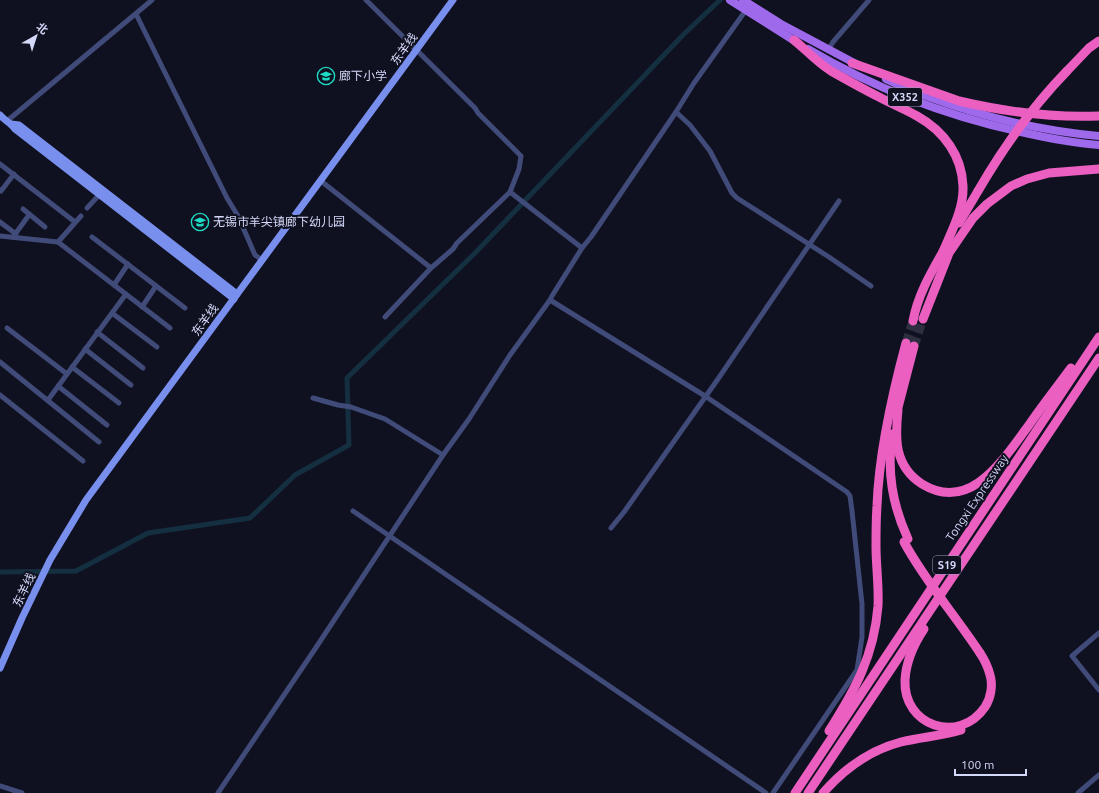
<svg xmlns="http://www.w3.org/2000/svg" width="1099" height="793" font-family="Ubuntu,'Noto Sans SC',sans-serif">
<rect width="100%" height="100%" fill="#101120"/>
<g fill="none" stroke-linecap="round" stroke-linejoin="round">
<path stroke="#142f40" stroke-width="5" d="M 0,572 L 76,571 L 148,533 L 250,518 L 295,475 L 349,445 L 347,378 L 475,253 L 684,34 L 720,0"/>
<g stroke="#2d2f41" stroke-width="9" stroke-dasharray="9 4.5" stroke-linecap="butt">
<path d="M 906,343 L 913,321"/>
<path d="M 914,346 L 923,319"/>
</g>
<g stroke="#414b79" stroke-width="5">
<path d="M 366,0 L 475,108 L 478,113 L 521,156 L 519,169 L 510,192 L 457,243 L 453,249 L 431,268 L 385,317"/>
<path d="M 136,14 L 227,198 L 238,216 L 255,255 L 262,260"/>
<path d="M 828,50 L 833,42 L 869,0"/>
<path d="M 676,112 L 690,125 L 710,151 L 732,193 L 737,198 L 829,257 L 871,286"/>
<path d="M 7,121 L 152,0"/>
<path d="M 0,164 L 75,222"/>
<path d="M 321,181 L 431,268"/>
<path d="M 0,190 L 1,191 L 14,174"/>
<path d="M 510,192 L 582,248"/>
<path d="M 87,208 L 100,194"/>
<path d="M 23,209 L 45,227"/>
<path d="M 0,222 L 16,234"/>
<path d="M 0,236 L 58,242 L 81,216"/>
<path d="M 13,237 L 29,215"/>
<path d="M 92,237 L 185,308"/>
<path d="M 58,242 L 170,328"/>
<path d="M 114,285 L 128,264"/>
<path d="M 550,300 L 705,396 L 847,492 L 850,496 L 852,511 L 862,604 L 862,637 L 857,670 L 773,793"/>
<path d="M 142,307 L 156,286"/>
<path d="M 112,313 L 157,347"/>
<path d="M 7,328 L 67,374"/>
<path d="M 97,332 L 143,368"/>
<path d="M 85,349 L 131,385"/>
<path d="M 0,362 L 99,442"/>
<path d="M 72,367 L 119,403"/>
<path d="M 58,386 L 107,425"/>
<path d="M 0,395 L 83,461"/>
<path d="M 313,398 L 338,405 L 351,407 L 385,419 L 443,455"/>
<path d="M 48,400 L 126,294"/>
<path d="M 353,511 L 766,793"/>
<path d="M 611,528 L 624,512 L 718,379 L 839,201"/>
<path d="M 1099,633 L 1072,656 L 1099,690"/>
<path d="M 0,786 L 22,793"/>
<path d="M 218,793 L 315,649 L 443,455 L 469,419 L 510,355 L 550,300 L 552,296 L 582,248 L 591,237 L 676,112 L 694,83 L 746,10"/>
<path d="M 1078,793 L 1099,775"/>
</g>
<g stroke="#788fed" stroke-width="7">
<path d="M 0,115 C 4,120 11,123 15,129 L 234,299"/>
<path d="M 11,124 L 19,125 L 237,294"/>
<path d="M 0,668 L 22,618 L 50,560 L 86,500 L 453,0"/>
</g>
<g stroke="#9e69eb" stroke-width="8">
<path d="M 730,0 L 798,43"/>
<path d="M 743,0 L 781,24 L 858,65"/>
<path d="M 808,49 C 874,88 946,116 1021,132 C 1047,138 1072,143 1099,145"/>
<path d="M 886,79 C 899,85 912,91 926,96 C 980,116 1041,131 1099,136"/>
</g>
<g stroke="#ea5fc0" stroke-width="9">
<path d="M 794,40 C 806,50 818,63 831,71 C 847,80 863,89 879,97 C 892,104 905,109 917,116 C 944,131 962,156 963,186 C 964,209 951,232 943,252"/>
<path d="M 852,63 L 959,101 C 1006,112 1050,118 1099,116"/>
<path d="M 1067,71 L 1089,48 L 1099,41"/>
<path d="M 959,223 L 978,191"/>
<path d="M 923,319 L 949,253 L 973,218 L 987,204 L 1011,186 L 1027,179 L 1049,173 L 1099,169"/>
<path d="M 913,321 C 918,294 932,271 945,248"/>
<path d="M 898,410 C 895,438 894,466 922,484 C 971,514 1004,458 1029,425 C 1042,406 1057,387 1071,368"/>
<path d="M 896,415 L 914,346"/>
<path d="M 892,434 C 887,472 892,504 908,539"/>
<path d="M 924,629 C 914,644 906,662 905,680 C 903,726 959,745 985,707 C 991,698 993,685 990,675 C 988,667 984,659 980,653"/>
<path d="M 829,731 C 855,690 874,656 878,606 C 879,586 876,566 876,546 C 876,532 876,519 877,506 C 879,452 892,395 906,343"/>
<path d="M 795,793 L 1099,337"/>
<path d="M 808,793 L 1099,358"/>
<path d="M 823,793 C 844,769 870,750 901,742 C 921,737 942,736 961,730"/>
</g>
<g stroke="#ea5fc0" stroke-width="9">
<path d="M 978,191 C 1003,148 1032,107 1067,71"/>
<path d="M 904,542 C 925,581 955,615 980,653"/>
</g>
</g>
<defs>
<symbol id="school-ring" viewBox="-11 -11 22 22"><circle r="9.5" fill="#101120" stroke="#1ddcc5" stroke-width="1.5"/><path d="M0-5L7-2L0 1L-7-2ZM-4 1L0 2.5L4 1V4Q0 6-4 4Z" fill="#1ddcc5"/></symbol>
</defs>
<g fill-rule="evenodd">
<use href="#school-ring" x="316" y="66" width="20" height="20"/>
<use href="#school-ring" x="190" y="212" width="20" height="20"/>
</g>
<g text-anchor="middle" stroke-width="4" stroke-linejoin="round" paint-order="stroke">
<g fill="#101120" stroke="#999cb8" stroke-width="1">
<rect x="888" y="88" width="34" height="18" rx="3"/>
<rect x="933" y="556" width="28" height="18" rx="3"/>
</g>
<g font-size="11" font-weight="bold" fill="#d4d8f9">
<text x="905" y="101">X352</text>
<text x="947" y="569">S19</text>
</g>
<g font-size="12" fill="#d4d8f9" stroke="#101120">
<text transform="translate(404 49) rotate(-54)" y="4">东羊线</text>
<text transform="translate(205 320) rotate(-54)" y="4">东羊线</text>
<text transform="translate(977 498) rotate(-56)" y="4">Tongxi Expressway</text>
<text transform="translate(24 590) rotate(-64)" y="4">东羊线</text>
</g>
<g font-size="12" fill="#d4d8f9" stroke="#101120" text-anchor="start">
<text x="339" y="80">廊下小学</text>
<text x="213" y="226">无锡市羊尖镇廊下幼儿园</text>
</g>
</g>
<g transform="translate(36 36) rotate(39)" stroke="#101120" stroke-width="3" paint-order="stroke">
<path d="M0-3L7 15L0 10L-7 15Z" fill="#d4d8f9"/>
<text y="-6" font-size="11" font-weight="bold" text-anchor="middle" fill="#d4d8f9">北</text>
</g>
<path d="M955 769v6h71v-6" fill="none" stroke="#d4d8f9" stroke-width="2"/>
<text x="961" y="769" font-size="12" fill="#d4d8f9" stroke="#101120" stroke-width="3" paint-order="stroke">100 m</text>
</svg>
